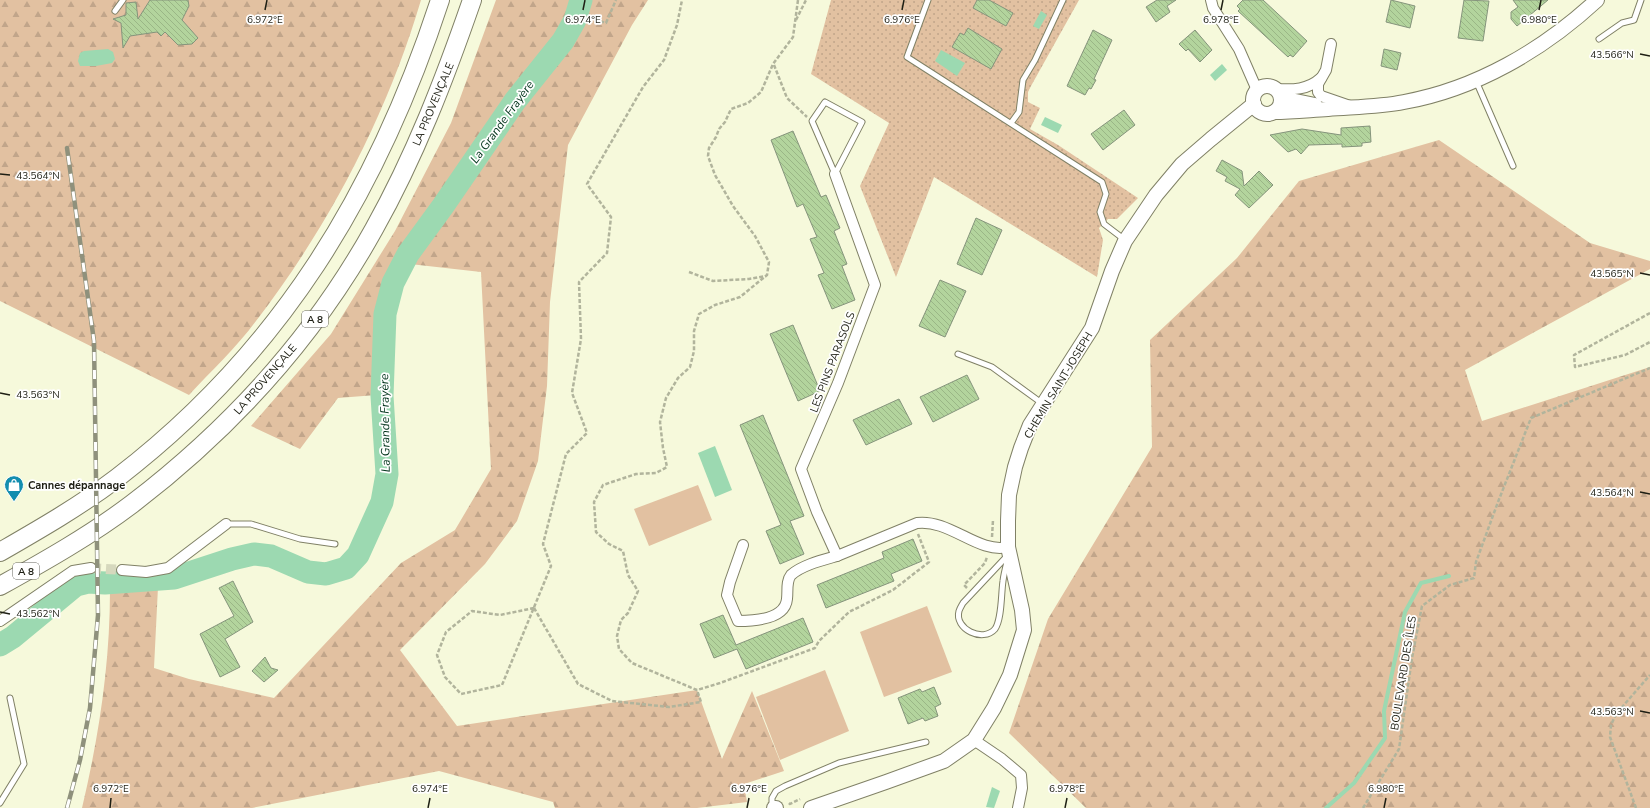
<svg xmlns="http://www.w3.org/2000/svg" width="1650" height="808" font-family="'Nunito Sans',sans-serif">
<defs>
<pattern id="grass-dots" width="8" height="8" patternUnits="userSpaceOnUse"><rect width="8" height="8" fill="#e2c1a1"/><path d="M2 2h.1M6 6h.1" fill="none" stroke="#c1a58a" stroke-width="1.8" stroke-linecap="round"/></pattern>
<pattern id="forest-firs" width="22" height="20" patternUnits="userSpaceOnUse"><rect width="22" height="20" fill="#e2c1a1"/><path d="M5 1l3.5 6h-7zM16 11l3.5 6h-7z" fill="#c1a58a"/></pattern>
<pattern id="building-back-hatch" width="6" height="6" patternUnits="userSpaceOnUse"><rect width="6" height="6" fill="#b3d49d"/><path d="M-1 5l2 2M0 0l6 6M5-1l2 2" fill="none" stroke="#9ab686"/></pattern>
</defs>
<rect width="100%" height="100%" fill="#f6f9db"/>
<path fill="url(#grass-dots)" d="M 831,0 L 1079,0 L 1031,86 L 1028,92 L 1028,102 L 1040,108 L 1030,129 L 1058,145 L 1138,198 L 1117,219 L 1108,219 L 1099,228 L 1103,240 L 1097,277 L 934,177 L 896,277 L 860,186 L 889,123 L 811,74 Z"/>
<g fill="url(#forest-firs)">
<path d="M 0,0 L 421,0 C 387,115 329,226 256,321 C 236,348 211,371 189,395 L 0,301 Z"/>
<path d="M 496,0 L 648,0 L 632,25 L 568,145 L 550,302 L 547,386 L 538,461 L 517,521 L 485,564 L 400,650 L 457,726 L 697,690 L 722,759 L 752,691 L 784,771 L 744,784 L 747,802 L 697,808 L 555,808 L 553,802 L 439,771 L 252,808 L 82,808 C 99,736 110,664 110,590 L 158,587 L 154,668 L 189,679 L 274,698 L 401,563 L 455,530 L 491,469 L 481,272 L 410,264 L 392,295 L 376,395 L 338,398 L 300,449 L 251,426 L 331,334 L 395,231 L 451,123 Z"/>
<path d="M 1439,140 L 1590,243 L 1650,261 L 1650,269 L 1465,370 L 1482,421 L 1650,367 L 1650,808 L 1086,808 L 1009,733 L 1048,619 L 1152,447 L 1150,340 L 1237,258 L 1299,181 Z"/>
</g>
<g fill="#e2c1a1">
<path d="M 698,485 L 712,520 L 649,546 L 634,509 Z"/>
<path d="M 927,606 L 952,672 L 884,697 L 860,632 Z"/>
<path d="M 825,670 L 849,731 L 780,760 L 756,697 Z"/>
</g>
<g fill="#9cd9b1">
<path d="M 1041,11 L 1047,15 L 1039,29 L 1033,26 Z"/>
<path d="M 108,49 L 113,52 L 115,59 L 112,63 L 96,66 L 80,66 L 78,61 L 80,53 L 84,51 Z"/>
<path d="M 941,50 L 965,63 L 957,76 L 935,61 Z"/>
<path d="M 1222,64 L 1227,70 L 1215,81 L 1210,75 Z"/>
<path d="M 1045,117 L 1062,125 L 1058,133 L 1041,125 Z"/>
<path d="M 715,446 L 732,490 L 715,497 L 698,453 Z"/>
<path d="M 992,787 L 1000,791 L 994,808 L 986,807 Z"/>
</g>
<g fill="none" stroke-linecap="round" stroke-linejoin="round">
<path stroke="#9cd9b1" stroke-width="4" d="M 1326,808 L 1354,783 L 1385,738 L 1384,711 L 1405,612 L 1421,583 L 1449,576"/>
<path stroke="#9cd9b1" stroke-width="23" d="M 0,645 L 13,637 L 76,585 L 88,582 L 105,583 L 174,578 L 232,559 L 254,554 L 271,556 L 308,572 L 326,574 L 346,568 L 358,555 L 382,502 L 387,474 L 382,396 L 385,314 L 393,283 L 408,254 L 443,206 L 515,101 L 563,41 L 575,20 L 581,0"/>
</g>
<g fill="url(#building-back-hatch)" stroke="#85947c">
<path d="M 150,0 L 188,0 L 189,6 L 182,20 L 198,38 L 192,44 L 178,45 L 165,32 L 161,36 L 157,32 L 130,36 L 123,48 L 121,23 L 113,19 L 126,15 L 126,3 L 136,2 L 138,19 Z"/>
<path d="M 977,0 L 989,0 L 1013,13 L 1006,26 L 973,8 Z"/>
<path d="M 1157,0 L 1176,0 L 1167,6 L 1170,12 L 1156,22 L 1146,7 Z"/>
<path d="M 1243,0 L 1263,0 L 1307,41 L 1293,57 L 1290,55 L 1288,57 L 1238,11 L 1240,9 L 1237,6 Z"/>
<path d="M 1391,0 L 1415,6 L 1410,28 L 1386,22 Z"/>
<path d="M 1464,0 L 1489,1 L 1483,41 L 1458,38 Z"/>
<path d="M 1513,0 L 1548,0 L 1517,26 L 1511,19 L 1511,12 L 1518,7 Z"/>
<path d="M 968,28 L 1002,49 L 991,69 L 952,47 L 960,33 L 964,35 Z"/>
<path d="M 1093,30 L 1112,40 L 1094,79 L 1096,80 L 1091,89 L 1089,88 L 1085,95 L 1067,86 Z"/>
<path d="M 1195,30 L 1212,50 L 1200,62 L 1188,49 L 1186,51 L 1179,44 Z"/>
<path d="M 1384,49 L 1401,53 L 1397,70 L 1381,66 Z"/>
<path d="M 1124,110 L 1135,125 L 1103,150 L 1091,134 Z"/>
<path d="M 1370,126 L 1371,142 L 1362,143 L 1362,146 L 1342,147 L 1342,144 L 1309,145 L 1301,154 L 1296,149 L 1288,152 L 1270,135 L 1302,129 L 1341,135 L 1341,128 Z"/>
<path d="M 793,131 L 821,197 L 826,195 L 840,228 L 834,231 L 847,264 L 842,266 L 855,300 L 832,309 L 818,275 L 824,273 L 810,239 L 817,237 L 803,204 L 797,207 L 771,140 Z"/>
<path d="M 1222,160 L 1242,171 L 1244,186 L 1259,171 L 1273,185 L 1249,208 L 1235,195 L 1240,189 L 1225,181 L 1227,177 L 1216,171 Z"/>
<path d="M 976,218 L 1002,230 L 982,275 L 957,264 Z"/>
<path d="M 940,280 L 966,291 L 945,337 L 919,326 Z"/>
<path d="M 793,325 L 820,391 L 798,401 L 770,334 Z"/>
<path d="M 967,375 L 979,399 L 933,422 L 920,397 Z"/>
<path d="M 899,399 L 912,424 L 866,445 L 853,420 Z"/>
<path d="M 763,415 L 804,516 L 790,521 L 804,554 L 780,564 L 766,531 L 781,525 L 740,425 Z"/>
<path d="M 913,539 L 922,561 L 891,574 L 894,581 L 826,608 L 817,585 L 884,558 L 882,552 Z"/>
<path d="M 233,581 L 253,622 L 225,639 L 240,667 L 220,677 L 200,634 L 234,616 L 219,588 Z"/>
<path d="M 723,615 L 736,645 L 803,618 L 813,642 L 746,669 L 737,649 L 714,658 L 700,624 Z"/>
<path d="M 265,657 L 271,668 L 278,670 L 264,682 L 252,671 Z"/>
<path d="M 934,687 L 941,704 L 935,707 L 938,716 L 925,721 L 923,718 L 908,724 L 898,698 L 920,689 L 922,692 Z"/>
</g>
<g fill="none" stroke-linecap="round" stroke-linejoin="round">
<path stroke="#d6d8bd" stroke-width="10" stroke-dasharray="10 5" stroke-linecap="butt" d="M 91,568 L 122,570"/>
<defs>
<g id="lane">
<path d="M 928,0 L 907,57 L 1102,182 L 1106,194 L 1100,212 L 1104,224 L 1125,240"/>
<path d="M 115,11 L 123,0"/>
<path d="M 1599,39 L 1622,23 L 1634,20 L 1641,0"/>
<path d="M 1476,81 L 1513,166"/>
<path d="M 825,102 L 862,122 L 835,174 L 812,121 Z"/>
<path d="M 1011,123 L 1019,112 L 1023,80 L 1035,60 L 1063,0"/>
<path d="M 958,354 L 992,367 L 1043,404"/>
<path d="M 226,524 L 251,524 L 300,539 L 335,544"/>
<path d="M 1009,554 C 1007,563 1004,572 1003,581 C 1001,594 1002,619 995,629 C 983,643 954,629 959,611 C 960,608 962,605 963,603 Z"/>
<path d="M 0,803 L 24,764 L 10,698"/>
<path d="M 772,807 L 772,798 L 776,791 L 785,786 L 839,763 L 926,742"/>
</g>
<g id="street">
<path d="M 1211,0 L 1213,8 L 1239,49 L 1257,90"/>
<path d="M 1331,44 L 1326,70 L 1318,84 L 1318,92 L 1321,96 L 1350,106"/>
<path d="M 1276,89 C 1293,90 1308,90 1321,78"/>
<path d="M 835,174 L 875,285 L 838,383 L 801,469 L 817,512 L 837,556 L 917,523 C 950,519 978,554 1008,547"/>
<path d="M 743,545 L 730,582 L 727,595 L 738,621 C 753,621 785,620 787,599 C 788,591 786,581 791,575 C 802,565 823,560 837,556"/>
<path d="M 122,570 L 146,572 L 168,568 L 226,524"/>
<path d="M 0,621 L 73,571 L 91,568"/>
<path d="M 974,740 L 1002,759 L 1021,775 L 1022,788 L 1018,808"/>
</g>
<g id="secondary">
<circle cx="1267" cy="100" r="14"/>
<path d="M 1281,98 L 1315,105"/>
<path d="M 1274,112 C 1292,112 1310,110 1328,109 C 1353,107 1379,107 1404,102 C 1476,89 1543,50 1597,0"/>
<path d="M 774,808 L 776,808"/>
<path d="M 811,808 L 886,782 L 944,761 L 974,740 L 994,708 L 1010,675 L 1024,630 L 1022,610 L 1008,547 L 1008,521 L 1009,495 L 1015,467 L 1021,448 L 1030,425 L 1092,328 L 1112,271 L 1125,241 L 1156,195 L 1182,164 L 1211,139 L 1254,104"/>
</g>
<g id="highway">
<path d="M 0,552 C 40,529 80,506 117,478 C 280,353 377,193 440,0"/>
<path d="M 0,586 C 45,561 91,535 132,504 C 230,429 314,337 374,229 C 415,156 445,78 472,0"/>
</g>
</defs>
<use href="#lane" stroke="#808166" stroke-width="7"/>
<use href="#street" stroke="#808166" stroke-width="12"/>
<use href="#secondary" stroke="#808166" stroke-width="16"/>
<use href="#highway" stroke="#808166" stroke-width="20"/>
<g stroke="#b1b49c" stroke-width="2.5" stroke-dasharray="4 2" stroke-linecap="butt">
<path d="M 798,0 L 793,37 L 773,64 L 761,92 L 748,103 L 731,109 L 725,122 L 719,129 L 716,137 L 709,148 L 708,156 L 715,175 L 733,206 L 755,236 L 769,262 L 767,275 L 740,297 L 715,305 L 699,314 L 694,331 L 694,351 L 690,367 L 678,378 L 666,398 L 660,422 L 663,448 L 667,467 L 656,473 L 636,474 L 603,485 L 594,502 L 596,532 L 609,544 L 623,551 L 628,575 L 638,591 L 628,613 L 621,620 L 617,636 L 619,649 L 632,663 L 697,690 L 720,683 L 815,648 L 819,641 L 849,612 L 893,590 L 929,562 L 918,534"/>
<path d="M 583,16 L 606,23 L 616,0"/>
<path d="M 796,20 L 806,0"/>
<path d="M 774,65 L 787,98 L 807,117"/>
<path d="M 689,272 L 713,281 L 749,279 L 766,276"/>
<path d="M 1650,313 L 1574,355 L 1575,367 L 1625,355 L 1650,342"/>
<path d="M 992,537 L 993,520"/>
<path d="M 967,588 L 964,585 L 985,563 L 987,557"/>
<path d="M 534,608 L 500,615 L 472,611 L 446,632 L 437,655 L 445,677 L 461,694 L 502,685 L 551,566 L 543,544 L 566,454 L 587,433 L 572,393 L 581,339 L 579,282 L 607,253 L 611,217 L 587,184 L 643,87 L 664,60 L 677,25 L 682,0"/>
<path d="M 534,608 L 578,684 L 612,701 L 669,707 L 701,702 L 697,690"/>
<path d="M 789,803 L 790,804 L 800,799"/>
<path d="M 1363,808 L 1399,749 L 1412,658 L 1422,606 L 1450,585 L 1474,578 L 1476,562 L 1498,502 L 1531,418 L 1650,368"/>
<path d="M 1636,808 L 1610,737 L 1611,725 L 1616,714 L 1650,675"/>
</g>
<use href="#lane" stroke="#fff" stroke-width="5"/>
<use href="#street" stroke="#fff" stroke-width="10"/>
<use href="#secondary" stroke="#fff" stroke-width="14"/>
<use href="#highway" stroke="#fff" stroke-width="18"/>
<defs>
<path id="rail" d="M 67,808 L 80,760 L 90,708 L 98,615 L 94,341 L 67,148"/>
</defs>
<use href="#rail" stroke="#8f917c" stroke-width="4.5"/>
<use href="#rail" stroke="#fff" stroke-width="3" stroke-dasharray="9" stroke-linecap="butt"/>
</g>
<path fill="none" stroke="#1e1f14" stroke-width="1.5" d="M 265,10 L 267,0M 583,10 L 585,0M 902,10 L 904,0M 1221,10 L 1223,0M 1539,10 L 1541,0M 1640,54 L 1650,56M 0,174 L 10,175M 1640,273 L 1650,275M 0,393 L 10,395M 1640,492 L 1650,494M 0,612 L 10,614M 1640,711 L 1650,713M 110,808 L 111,798M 428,808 L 430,798M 747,808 L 749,798M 1065,808 L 1067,798M 1384,808 L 1386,798"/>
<defs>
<symbol id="shop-pin" viewBox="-11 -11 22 30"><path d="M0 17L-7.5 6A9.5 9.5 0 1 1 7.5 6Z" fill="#138daf" stroke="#fff"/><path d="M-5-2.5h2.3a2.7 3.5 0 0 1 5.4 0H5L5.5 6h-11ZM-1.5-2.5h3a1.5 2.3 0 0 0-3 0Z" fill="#fff"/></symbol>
</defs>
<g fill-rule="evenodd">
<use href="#shop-pin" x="3" y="474" width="22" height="30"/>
</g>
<g text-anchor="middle" stroke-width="3.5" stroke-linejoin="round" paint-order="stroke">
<g fill="#fff" stroke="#62625a" stroke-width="1">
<rect x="302" y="311" width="26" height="16" rx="3"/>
<rect x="13" y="563" width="26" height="16" rx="3"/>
</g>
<g font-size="10" font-weight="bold" fill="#1e1f14">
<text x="315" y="323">A 8</text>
<text x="26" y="575">A 8</text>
</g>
<g font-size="11" fill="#1e1f14" stroke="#fff">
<text transform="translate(433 104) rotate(-67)" y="4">LA PROVENÇALE</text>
<text transform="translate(832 362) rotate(-69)" y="4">LES PINS PARASOLS</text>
<text transform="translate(265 379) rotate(-49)" y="4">LA PROVENÇALE</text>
<text transform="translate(1058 385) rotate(-59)" y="4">CHEMIN SAINT-JOSEPH</text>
<text transform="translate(1403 673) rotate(-81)" y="4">BOULEVARD DES ÎLES</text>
</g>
<g font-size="11" font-weight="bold" fill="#1e1f14" stroke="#fff" text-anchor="start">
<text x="28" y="489">Cannes dépannage</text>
</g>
<g font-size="12" font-style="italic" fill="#02341b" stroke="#fff">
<text transform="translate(502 122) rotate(-54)" y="4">La Grande Frayère</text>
<text transform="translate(385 423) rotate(-91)" y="4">La Grande Frayère</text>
</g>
</g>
<g font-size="10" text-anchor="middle" fill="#1e1f14" stroke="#fff" stroke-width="3.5" stroke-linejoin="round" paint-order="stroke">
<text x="265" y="23">6.972°E</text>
<text x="583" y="23">6.974°E</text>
<text x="902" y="23">6.976°E</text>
<text x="1221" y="23">6.978°E</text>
<text x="1539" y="23">6.980°E</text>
<text x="1612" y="58">43.566°N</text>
<text x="38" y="179">43.564°N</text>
<text x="1612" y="277">43.565°N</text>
<text x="38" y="398">43.563°N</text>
<text x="1612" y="496">43.564°N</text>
<text x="38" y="617">43.562°N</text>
<text x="1612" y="715">43.563°N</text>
<text x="111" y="792">6.972°E</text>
<text x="430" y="792">6.974°E</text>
<text x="749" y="792">6.976°E</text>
<text x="1067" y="792">6.978°E</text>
<text x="1386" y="792">6.980°E</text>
</g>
</svg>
